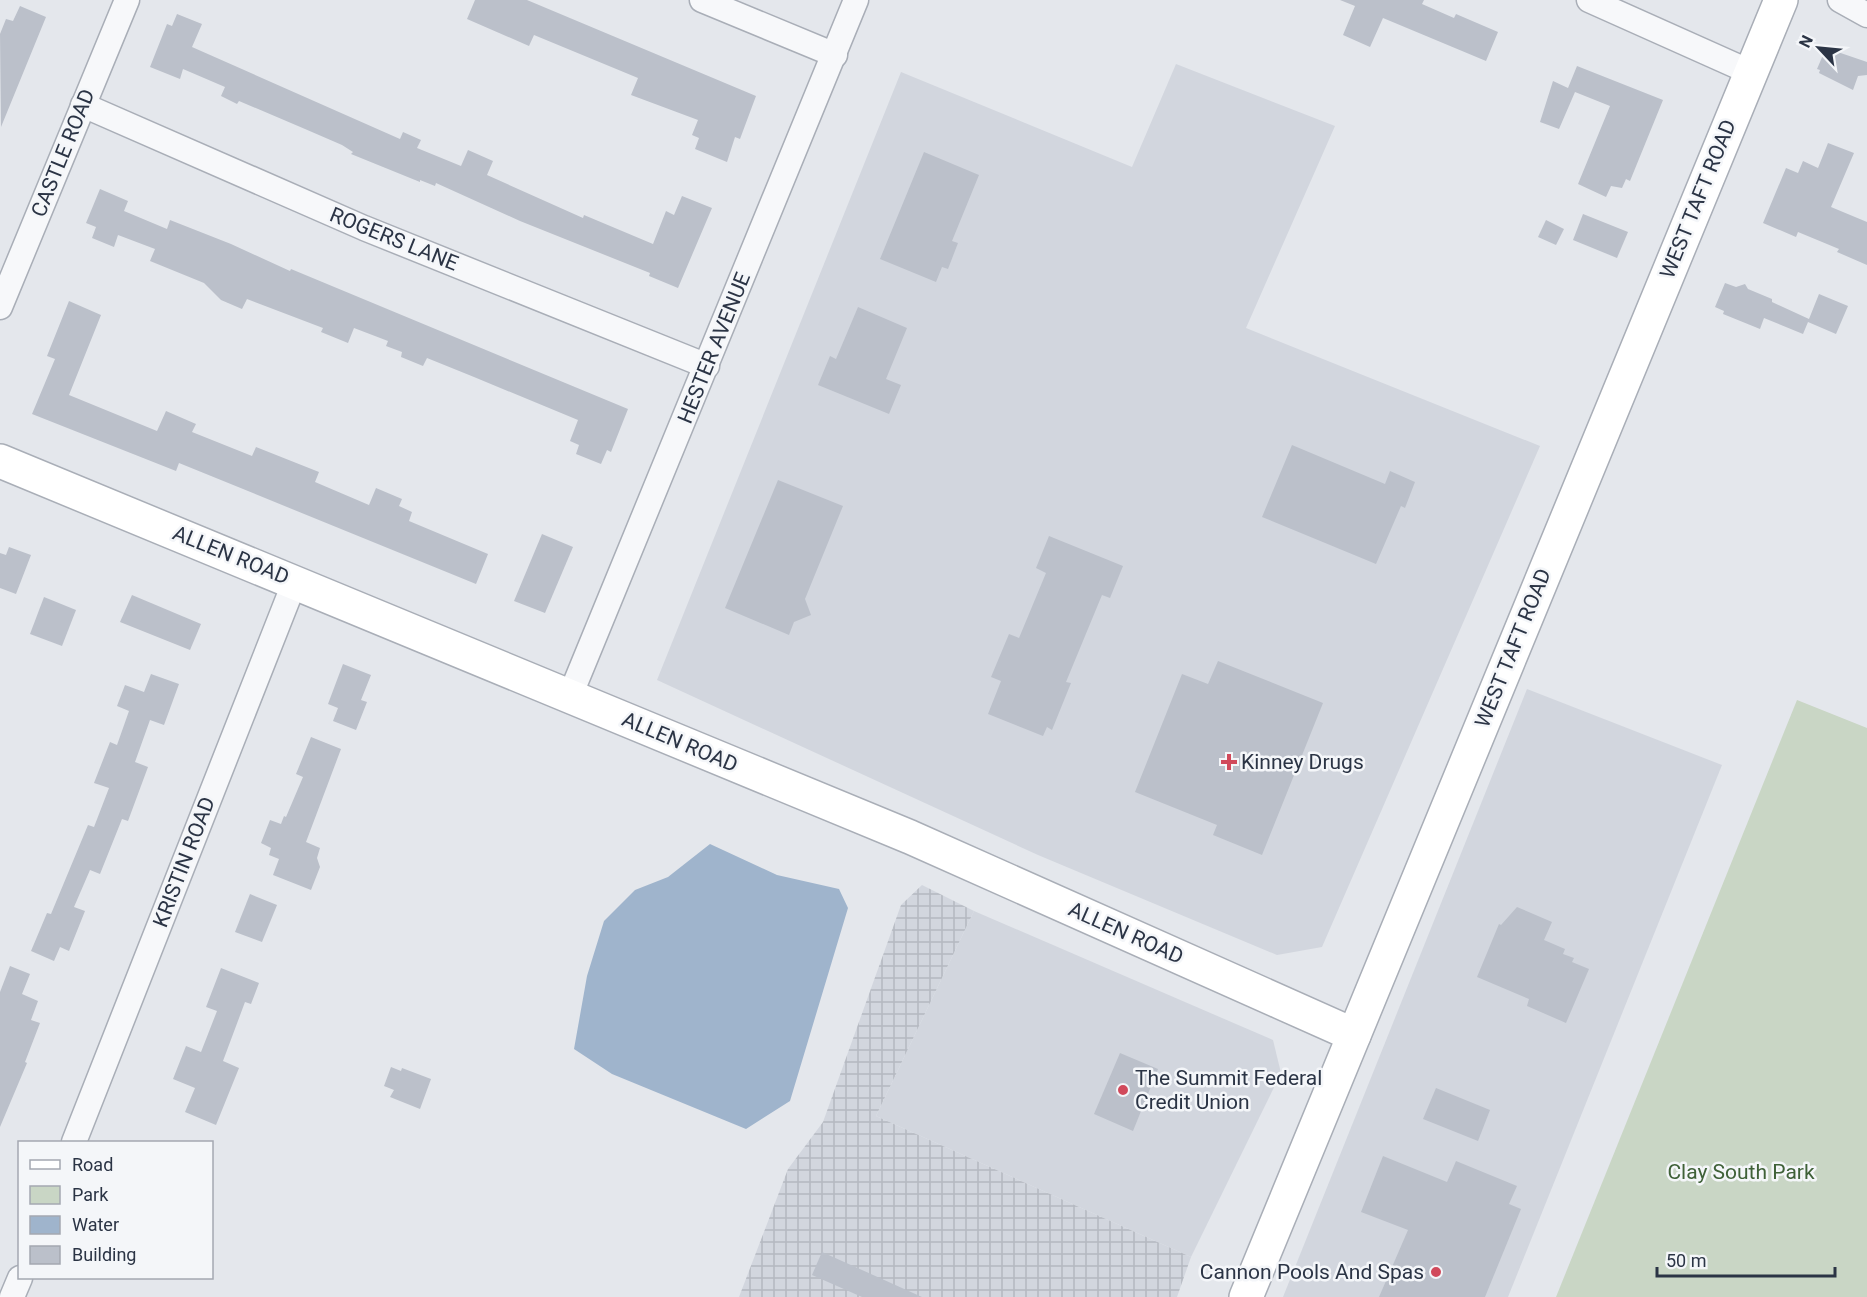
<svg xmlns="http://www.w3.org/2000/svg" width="1867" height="1297" font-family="Roboto,sans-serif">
<defs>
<pattern id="industrial-grid" width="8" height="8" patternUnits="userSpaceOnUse" patternTransform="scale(1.5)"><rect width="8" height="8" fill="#d2d6de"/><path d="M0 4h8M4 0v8" fill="none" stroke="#b4b8c0"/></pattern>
</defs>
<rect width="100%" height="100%" fill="#e4e7ec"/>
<g fill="#d2d6de">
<path d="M 1176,64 L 1335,126 L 1246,328 L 1540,446 L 1322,947 L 1277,955 L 1038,855 L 657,680 L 901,72 L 1132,167 Z"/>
<path d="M 1527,689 L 1722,765 L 1508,1297 L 1283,1297 Z"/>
<path d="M 974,911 L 1273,1040 L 1281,1073 L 1191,1257 L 876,1116 Z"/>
</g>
<path fill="url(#industrial-grid)" d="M 922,885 L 974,911 L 876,1116 L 1191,1257 L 1177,1297 L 739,1297 L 788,1169 L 823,1122 L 901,905 Z"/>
<path fill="#c9d6c5" d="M 1797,700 L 1867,728 L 1867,1297 L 1556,1297 Z"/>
<path fill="#9fb4cc" d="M 710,844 L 777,875 L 839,889 L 848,908 L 790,1101 L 746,1129 L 612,1074 L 574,1049 L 587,976 L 604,921 L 635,890 L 668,877 Z"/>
<g fill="#bbc0ca">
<path d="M 475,0 L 527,0 L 756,96 L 740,139 L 735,137 L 727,162 L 695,149 L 699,138 L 692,135 L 698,120 L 631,95 L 638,78 L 534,35 L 529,46 L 467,19 Z"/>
<path d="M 1340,0 L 1424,0 L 1422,4 L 1454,18 L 1456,14 L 1498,32 L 1486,61 L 1383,18 L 1370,47 L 1343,35 L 1355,6 Z"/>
<path d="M 20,6 L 46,17 L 1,127 L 0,34 L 6,19 L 13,21 Z"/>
<path d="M 177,14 L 202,24 L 192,47 L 400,139 L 403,132 L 421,140 L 417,148 L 461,166 L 468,150 L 493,161 L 487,175 L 583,218 L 584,215 L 653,244 L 666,211 L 674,215 L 682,196 L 712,208 L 678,288 L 649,276 L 650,273 L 520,221 L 436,183 L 435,186 L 420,180 L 420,182 L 351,154 L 353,152 L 342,145 L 305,129 L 239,101 L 237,104 L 221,96 L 225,87 L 183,69 L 180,79 L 150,67 L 167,24 L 172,26 Z"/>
<path d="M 1826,48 L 1867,62 L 1867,75 L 1858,76 L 1853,90 L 1819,73 L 1820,70 L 1817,69 Z"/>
<path d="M 1577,66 L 1663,100 L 1630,181 L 1626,179 L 1622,188 L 1611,186 L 1606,197 L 1578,184 L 1610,106 L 1575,92 L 1559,129 L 1540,122 L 1553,81 L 1568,88 Z"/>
<path d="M 1828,143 L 1854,153 L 1831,207 L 1867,222 L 1867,265 L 1837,252 L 1839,249 L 1798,232 L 1796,237 L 1763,223 L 1786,168 L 1798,173 L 1803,161 L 1818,168 Z"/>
<path d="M 924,152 L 979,175 L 952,241 L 958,243 L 948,269 L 942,267 L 936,282 L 880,259 Z"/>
<path d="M 100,189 L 128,201 L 124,211 L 167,229 L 170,220 L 231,244 L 290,271 L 291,269 L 628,409 L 611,452 L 607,450 L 601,464 L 576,454 L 579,445 L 570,441 L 578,420 L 474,377 L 427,358 L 423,366 L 401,357 L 402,352 L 386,346 L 388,341 L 354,328 L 348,343 L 321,332 L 323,328 L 247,299 L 242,309 L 221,300 L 204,283 L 150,261 L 155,249 L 118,235 L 114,247 L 92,238 L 96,227 L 86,223 Z"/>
<path d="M 1583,214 L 1628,232 L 1617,258 L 1573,240 Z"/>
<path d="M 1546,220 L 1564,229 L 1556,245 L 1538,237 Z"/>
<path d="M 1725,283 L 1736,287 L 1745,284 L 1748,289 L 1772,299 L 1772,302 L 1809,319 L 1819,294 L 1848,306 L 1836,334 L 1808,322 L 1803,334 L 1764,318 L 1760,329 L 1723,314 L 1724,311 L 1715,307 Z"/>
<path d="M 69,301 L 101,315 L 69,395 L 157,431 L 166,411 L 196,424 L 192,432 L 252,456 L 256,447 L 319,472 L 315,482 L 369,505 L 376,488 L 402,499 L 399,506 L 412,512 L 409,521 L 488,554 L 476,584 L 179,463 L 176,471 L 32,414 L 55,359 L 47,356 Z"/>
<path d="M 858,307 L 907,328 L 886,379 L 901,385 L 889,414 L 818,385 L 830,356 L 836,359 Z"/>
<path d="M 1292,445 L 1385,484 L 1390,471 L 1415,482 L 1405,508 L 1401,506 L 1376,564 L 1262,517 Z"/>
<path d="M 778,480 L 843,506 L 805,599 L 811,615 L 794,622 L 789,635 L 725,608 Z"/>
<path d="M 542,534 L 573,547 L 545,613 L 514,601 Z"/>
<path d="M 1049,536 L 1123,566 L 1110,598 L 1102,595 L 1066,682 L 1071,683 L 1052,730 L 1047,727 L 1043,736 L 988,714 L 1001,681 L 991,677 L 1009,634 L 1019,638 L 1046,573 L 1036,568 Z"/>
<path d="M 9,547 L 31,555 L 16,594 L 0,588 L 0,553 L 6,555 Z"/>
<path d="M 132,595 L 201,624 L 190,650 L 120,622 Z"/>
<path d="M 44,597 L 76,610 L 62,646 L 30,634 Z"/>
<path d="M 1218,661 L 1323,703 L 1262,855 L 1213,835 L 1217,825 L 1135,792 L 1182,674 L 1208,684 Z"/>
<path d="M 343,664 L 371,675 L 361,700 L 367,702 L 356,730 L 333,721 L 338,708 L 328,704 Z"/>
<path d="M 151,674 L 179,684 L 164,725 L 150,720 L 135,762 L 148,767 L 128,821 L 122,819 L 100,874 L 90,870 L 74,907 L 85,911 L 69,951 L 60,947 L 54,961 L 31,951 L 47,913 L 51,914 L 88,825 L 94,827 L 109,788 L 94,783 L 110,742 L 117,745 L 129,711 L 117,706 L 125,685 L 144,692 Z"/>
<path d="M 311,737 L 341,749 L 306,842 L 320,848 L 317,858 L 320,867 L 311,890 L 273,875 L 279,859 L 269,855 L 271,848 L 261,843 L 270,820 L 281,824 L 284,816 L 286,817 L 303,777 L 296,774 Z"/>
<path d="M 250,894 L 277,905 L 262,942 L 235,932 Z"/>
<path d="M 1517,907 L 1552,922 L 1544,940 L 1565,949 L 1563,954 L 1574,958 L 1572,962 L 1589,969 L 1566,1023 L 1527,1006 L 1529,999 L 1477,977 L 1499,924 L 1501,925 Z"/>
<path d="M 10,966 L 30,974 L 22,994 L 38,1001 L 31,1020 L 40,1023 L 25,1062 L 27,1063 L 0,1127 L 0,992 Z"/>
<path d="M 221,968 L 259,983 L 251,1004 L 245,1002 L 223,1061 L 239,1068 L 216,1125 L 185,1112 L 195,1088 L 173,1079 L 186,1046 L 201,1052 L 217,1011 L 206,1007 Z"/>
<path d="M 1120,1053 L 1158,1069 L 1133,1131 L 1094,1114 Z"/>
<path d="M 391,1067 L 401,1071 L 402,1068 L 431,1079 L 420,1109 L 390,1097 L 394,1090 L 384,1086 Z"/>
<path d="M 1436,1088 L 1490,1110 L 1478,1141 L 1423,1119 Z"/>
<path d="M 1383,1156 L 1447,1182 L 1456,1161 L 1517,1186 L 1509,1204 L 1521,1209 L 1485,1297 L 1379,1297 L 1408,1230 L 1361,1212 Z"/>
<path d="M 822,1252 L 922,1297 L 862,1297 L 812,1275 Z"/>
</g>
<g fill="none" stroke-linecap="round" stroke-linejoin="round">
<defs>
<g id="street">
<path d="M 702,0 L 835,55"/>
<path d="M 1589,0 L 1750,72"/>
<path d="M 1840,0 L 1867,15"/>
<path d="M 83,105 L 364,228 L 707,366"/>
<path d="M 0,307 L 127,0"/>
<path d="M 570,696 L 856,0"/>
<path d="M 74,1142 L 295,581"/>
<path d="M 12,1297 L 20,1278"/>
</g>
<g id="secondary">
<path d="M 0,461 L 910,837 L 1354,1035"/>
<path d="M 1246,1297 L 1781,0"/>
</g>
</defs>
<use href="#street" stroke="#a9aeb7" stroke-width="27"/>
<use href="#secondary" stroke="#a9aeb7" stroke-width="36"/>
<use href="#street" stroke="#f7f8fa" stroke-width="24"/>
<use href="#secondary" stroke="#fff" stroke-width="33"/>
</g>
<g fill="#d1495b" stroke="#f4f6f9" stroke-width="2">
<path d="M1226 753h6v6h6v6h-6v6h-6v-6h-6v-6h6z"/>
<circle cx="1123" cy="1090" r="6"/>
<circle cx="1436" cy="1272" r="6"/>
</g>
<g text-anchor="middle" stroke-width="5" stroke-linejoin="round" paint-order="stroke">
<g font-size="21" fill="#2b3445" stroke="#f4f6f9">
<text transform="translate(63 153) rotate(-68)" y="7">CASTLE ROAD</text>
<text transform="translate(1698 199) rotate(-68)" y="7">WEST TAFT ROAD</text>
<text transform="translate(394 239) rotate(22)" y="7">ROGERS LANE</text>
<text transform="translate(714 348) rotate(-68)" y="7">HESTER AVENUE</text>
<text transform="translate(231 555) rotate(22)" y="7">ALLEN ROAD</text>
<text transform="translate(1513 648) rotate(-68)" y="7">WEST TAFT ROAD</text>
<text transform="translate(680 742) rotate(23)" y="7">ALLEN ROAD</text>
<text transform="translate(184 862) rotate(-69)" y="7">KRISTIN ROAD</text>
<text transform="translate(1126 933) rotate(24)" y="7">ALLEN ROAD</text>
</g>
<g font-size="21" fill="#2b3445" stroke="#f4f6f9" text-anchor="start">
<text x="1241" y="769">Kinney Drugs</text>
<text x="1135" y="1085">The Summit Federal<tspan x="1135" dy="24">Credit Union</tspan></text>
<text x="1424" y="1279" text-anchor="end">Cannon Pools And Spas</text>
</g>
<g font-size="21" fill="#3f6138" stroke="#f4f6f9">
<text x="1741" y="1179">Clay South Park</text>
</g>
</g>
<rect x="18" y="1141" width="195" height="138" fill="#f4f6f9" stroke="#a4a8b1" stroke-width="1.5"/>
<rect x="30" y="1160" width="30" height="9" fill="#ffffff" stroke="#a4a8b1" stroke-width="1.5"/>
<text x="72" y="1171" font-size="18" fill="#2b3445">Road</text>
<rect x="30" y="1186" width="30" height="18" fill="#c9d6c5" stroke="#a4a8b1" stroke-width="1.5"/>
<text x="72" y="1201" font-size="18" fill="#2b3445">Park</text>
<rect x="30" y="1216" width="30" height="18" fill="#9fb4cc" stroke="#a4a8b1" stroke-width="1.5"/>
<text x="72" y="1231" font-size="18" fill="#2b3445">Water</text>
<rect x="30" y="1246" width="30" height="18" fill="#bbc0ca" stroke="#a4a8b1" stroke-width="1.5"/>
<text x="72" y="1261" font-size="18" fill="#2b3445">Building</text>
<g transform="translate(1819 48) rotate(296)" stroke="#f4f6f9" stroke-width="4.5" paint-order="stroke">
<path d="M0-4.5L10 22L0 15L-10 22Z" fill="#2b3445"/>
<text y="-9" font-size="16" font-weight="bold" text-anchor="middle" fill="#2b3445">N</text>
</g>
<path d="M1657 1267v9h178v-9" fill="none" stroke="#2b3445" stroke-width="3"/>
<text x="1666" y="1267" font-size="18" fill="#2b3445" stroke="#f4f6f9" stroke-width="4.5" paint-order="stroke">50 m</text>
</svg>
